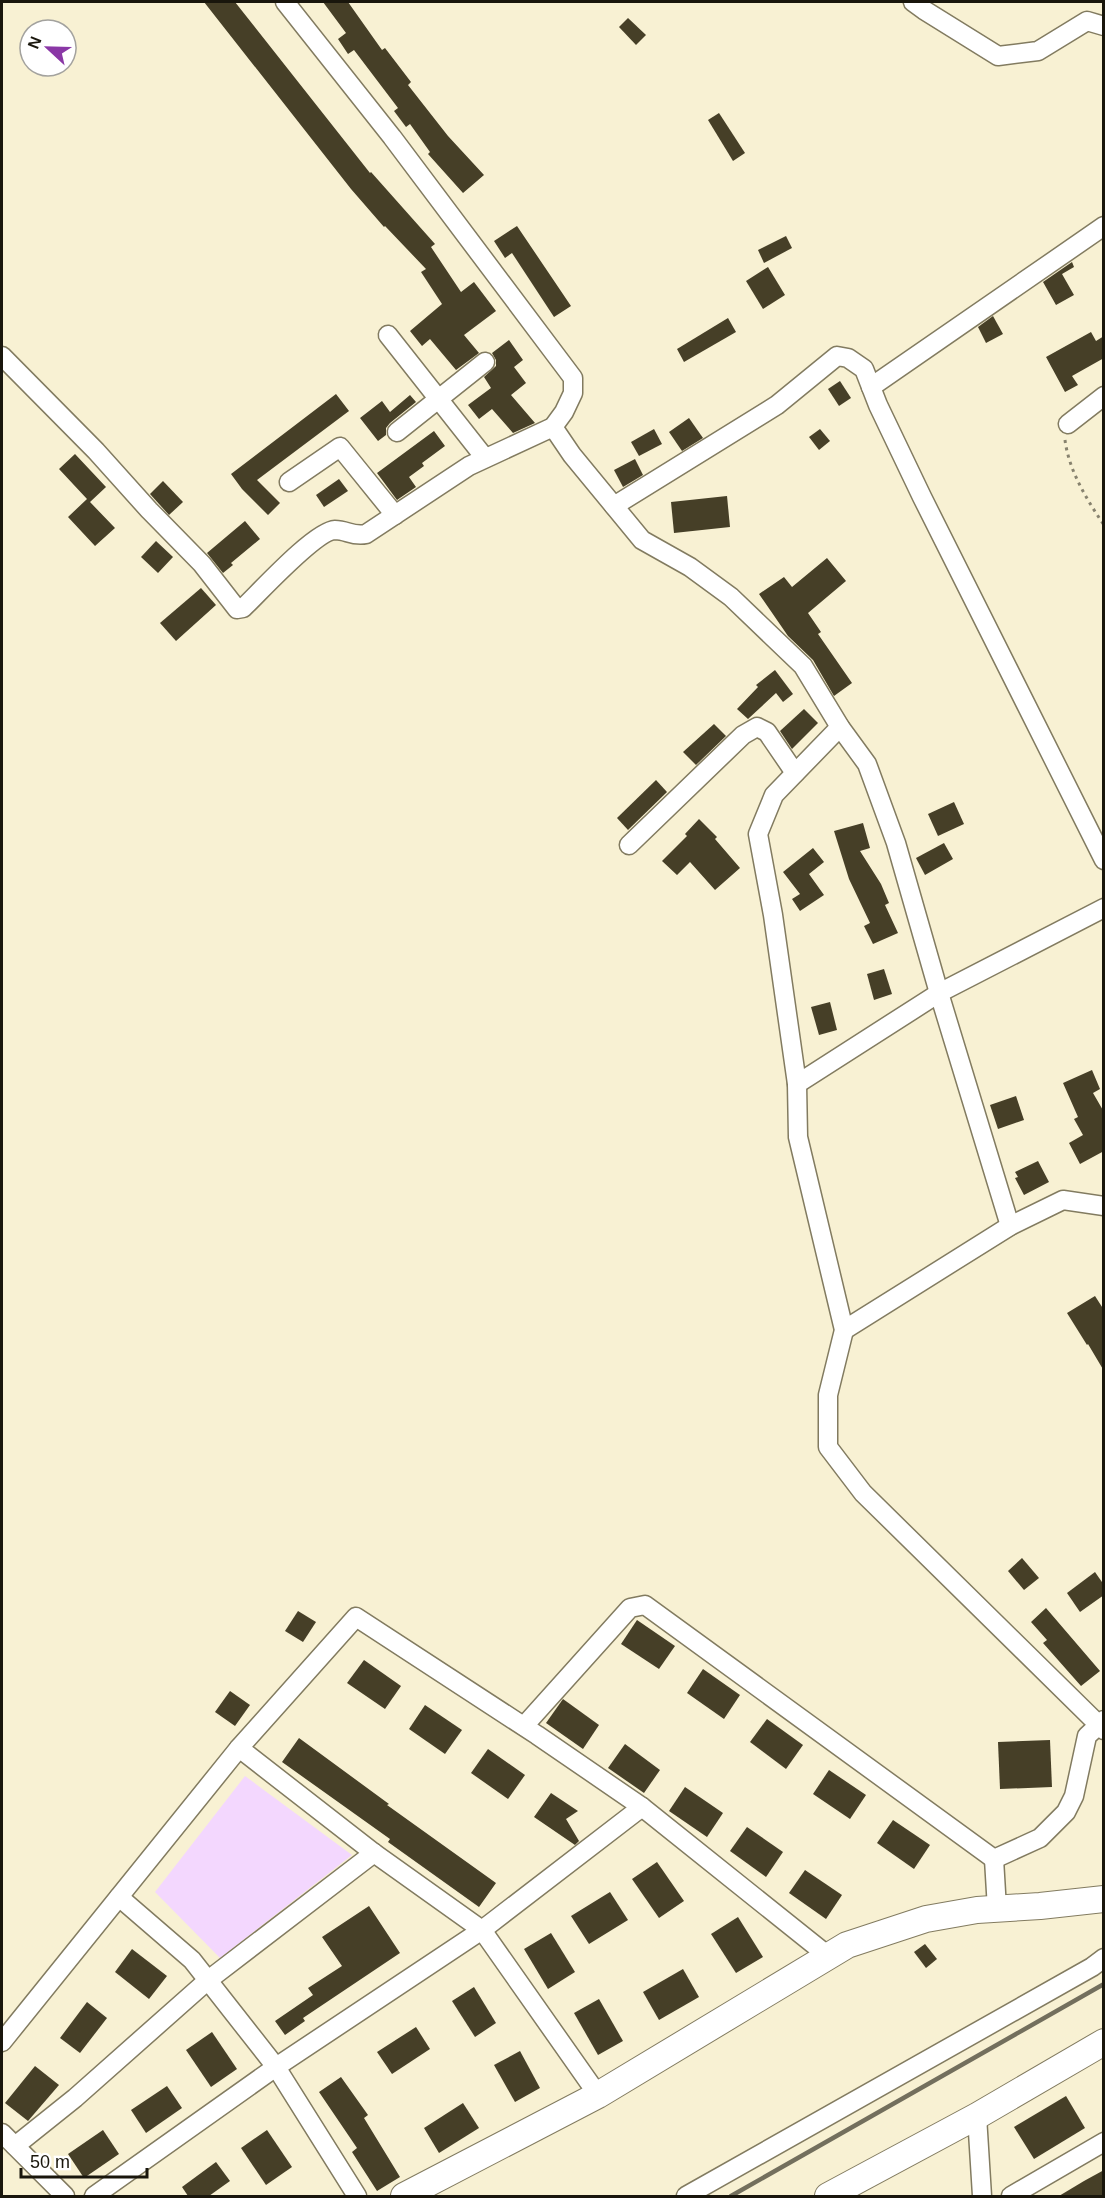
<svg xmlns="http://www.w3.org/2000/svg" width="1105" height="2198" font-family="Helvetica,sans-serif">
<rect width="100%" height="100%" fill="#f8f1d3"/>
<path fill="#f3d7fe" d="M 245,1776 L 352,1855 L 220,1958 L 155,1892 Z"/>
<g fill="#463f27">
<path d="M 204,2 L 235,2 L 370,173 L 371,172 L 435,244 L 431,247 L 461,292 L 474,282 L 496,311 L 464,335 L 479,353 L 456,370 L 430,339 L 422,346 L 410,331 L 442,304 L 421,272 L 426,269 L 385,226 L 384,227 L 351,189 Z"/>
<path d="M 323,2 L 348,2 L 382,50 L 385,48 L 411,82 L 408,85 L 448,136 L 484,175 L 463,193 L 428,154 L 430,152 L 410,124 L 406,127 L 394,111 L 398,108 L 354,50 L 348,54 L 338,39 L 346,33 Z"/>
<path d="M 628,18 L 646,35 L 636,45 L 619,27 Z"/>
<path d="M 719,113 L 745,153 L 733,161 L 708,120 Z"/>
<path d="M 517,226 L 571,306 L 554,317 L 512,253 L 505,258 L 494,241 Z"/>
<path d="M 786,236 L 792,248 L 764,263 L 758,250 Z"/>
<path d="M 1072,262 L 1074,267 L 1062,274 L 1074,295 L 1056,305 L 1043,282 Z"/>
<path d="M 768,267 L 785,295 L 763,309 L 746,281 Z"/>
<path d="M 993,316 L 1003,334 L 986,343 L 978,327 Z"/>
<path d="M 728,318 L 736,332 L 684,362 L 677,349 Z"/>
<path d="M 1091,332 L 1096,341 L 1104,336 L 1104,358 L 1072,376 L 1078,385 L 1065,392 L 1046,357 Z"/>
<path d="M 509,340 L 523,360 L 514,367 L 526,383 L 511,395 L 535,423 L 513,433 L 492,409 L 479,419 L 468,405 L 491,388 L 484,377 L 496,366 L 496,360 L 492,353 Z"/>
<path d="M 840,381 L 851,398 L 839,406 L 828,389 Z"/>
<path d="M 336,394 L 349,411 L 257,480 L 280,503 L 268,515 L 242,489 L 231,474 Z"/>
<path d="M 410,395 L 416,402 L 390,423 L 386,428 L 386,435 L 378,441 L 360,418 L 382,401 L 390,412 Z"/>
<path d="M 689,418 L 703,438 L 682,451 L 669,432 Z"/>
<path d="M 654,429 L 662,444 L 639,456 L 631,442 Z"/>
<path d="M 820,429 L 830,441 L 819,450 L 809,437 Z"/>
<path d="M 434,431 L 445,446 L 422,463 L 424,466 L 409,477 L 416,487 L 397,500 L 377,473 Z"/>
<path d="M 75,454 L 106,487 L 90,502 L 115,528 L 95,546 L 68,517 L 87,499 L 59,469 Z"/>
<path d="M 635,459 L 643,475 L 623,487 L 614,470 Z"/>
<path d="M 339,479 L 348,491 L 324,507 L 316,495 Z"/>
<path d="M 163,481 L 183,502 L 169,515 L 150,494 Z"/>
<path d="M 727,496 L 730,527 L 674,533 L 671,502 Z"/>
<path d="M 245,521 L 260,539 L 231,563 L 233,565 L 223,573 L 207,553 Z"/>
<path d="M 156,541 L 173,557 L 158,573 L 141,557 Z"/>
<path d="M 827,558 L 846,581 L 808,613 L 821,632 L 818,634 L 852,683 L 834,696 L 813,660 L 788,636 L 759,594 L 784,577 L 792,587 Z"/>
<path d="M 201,588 L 216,605 L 176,641 L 160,623 Z"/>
<path d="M 775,670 L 793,694 L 783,702 L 776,693 L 748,719 L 737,709 L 758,687 L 756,685 Z"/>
<path d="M 804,709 L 818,723 L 792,749 L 780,731 Z"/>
<path d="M 714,724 L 726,736 L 696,765 L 683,752 Z"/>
<path d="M 656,780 L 667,792 L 628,830 L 617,818 Z"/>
<path d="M 954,802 L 964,824 L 938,836 L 928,814 Z"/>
<path d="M 699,819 L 717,837 L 715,839 L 740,868 L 715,890 L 690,862 L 677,875 L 662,861 L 687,836 L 685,834 Z"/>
<path d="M 863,823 L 870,848 L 860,851 L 881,884 L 889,903 L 885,905 L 898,933 L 873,944 L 864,926 L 870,923 L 849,879 L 834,831 Z"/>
<path d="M 944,843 L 953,859 L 925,875 L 916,858 Z"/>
<path d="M 813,848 L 824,862 L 809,874 L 824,895 L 800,911 L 792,899 L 800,894 L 783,872 Z"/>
<path d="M 884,969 L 892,994 L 874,1000 L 867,974 Z"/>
<path d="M 830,1002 L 837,1030 L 819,1035 L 811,1007 Z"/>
<path d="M 1092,1070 L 1100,1089 L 1093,1093 L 1104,1112 L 1104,1151 L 1080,1164 L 1069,1143 L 1083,1135 L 1074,1119 L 1078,1117 L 1063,1083 Z"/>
<path d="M 1016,1096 L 1024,1120 L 998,1129 L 990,1105 Z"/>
<path d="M 1038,1161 L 1049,1182 L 1024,1195 L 1015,1178 L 1018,1177 L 1015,1172 Z"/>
<path d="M 1095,1296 L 1104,1310 L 1104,1371 L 1088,1344 L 1087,1345 L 1067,1313 Z"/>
<path d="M 1022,1558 L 1039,1578 L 1024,1590 L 1008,1571 Z"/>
<path d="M 1095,1572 L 1104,1585 L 1104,1595 L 1080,1612 L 1067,1593 Z"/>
<path d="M 1046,1608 L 1100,1671 L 1081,1686 L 1043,1643 L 1047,1640 L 1031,1622 Z"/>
<path d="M 298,1611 L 316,1622 L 303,1642 L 285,1631 Z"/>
<path d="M 637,1620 L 675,1646 L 659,1669 L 621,1644 Z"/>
<path d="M 364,1660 L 401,1686 L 385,1709 L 347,1683 Z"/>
<path d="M 703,1669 L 740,1695 L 724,1719 L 687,1693 Z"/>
<path d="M 230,1691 L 250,1705 L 235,1726 L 215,1712 Z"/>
<path d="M 563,1699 L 599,1725 L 583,1749 L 546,1723 Z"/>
<path d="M 425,1705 L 462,1730 L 445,1754 L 409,1729 Z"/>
<path d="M 767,1719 L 803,1745 L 786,1769 L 750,1742 Z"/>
<path d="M 299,1738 L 389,1804 L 387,1805 L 496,1883 L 479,1907 L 388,1842 L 390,1839 L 282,1762 Z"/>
<path d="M 1050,1740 L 1052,1787 L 1000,1789 L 998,1742 Z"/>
<path d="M 625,1744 L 660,1770 L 644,1793 L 608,1768 Z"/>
<path d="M 488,1749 L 525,1775 L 508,1799 L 471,1773 Z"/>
<path d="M 829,1770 L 866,1795 L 850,1819 L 813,1794 Z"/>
<path d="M 685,1787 L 723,1813 L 707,1837 L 669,1811 Z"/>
<path d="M 551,1793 L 578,1811 L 566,1819 L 579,1841 L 575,1845 L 534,1817 Z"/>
<path d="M 893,1820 L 930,1845 L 914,1869 L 877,1843 Z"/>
<path d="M 747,1827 L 783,1852 L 766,1877 L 730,1851 Z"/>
<path d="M 657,1862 L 684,1901 L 659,1918 L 632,1879 Z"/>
<path d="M 805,1870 L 842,1895 L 826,1919 L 789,1893 Z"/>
<path d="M 610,1892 L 628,1920 L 589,1944 L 571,1916 Z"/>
<path d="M 369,1906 L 400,1953 L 303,2018 L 305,2021 L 285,2035 L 275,2021 L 313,1995 L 308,1988 L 342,1966 L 322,1937 Z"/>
<path d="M 738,1917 L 763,1957 L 736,1973 L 711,1934 Z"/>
<path d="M 551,1933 L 575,1972 L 548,1989 L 524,1949 Z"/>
<path d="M 925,1944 L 937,1959 L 926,1968 L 914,1952 Z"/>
<path d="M 132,1949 L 167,1976 L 149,1999 L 115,1972 Z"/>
<path d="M 683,1969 L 699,1997 L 659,2020 L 643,1992 Z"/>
<path d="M 474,1987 L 496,2023 L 475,2037 L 452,2001 Z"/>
<path d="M 599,1999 L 623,2041 L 598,2055 L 574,2013 Z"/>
<path d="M 87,2002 L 107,2018 L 80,2053 L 60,2038 Z"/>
<path d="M 416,2027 L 430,2049 L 392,2074 L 377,2052 Z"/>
<path d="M 212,2032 L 237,2069 L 211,2087 L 186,2050 Z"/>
<path d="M 520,2051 L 540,2088 L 515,2102 L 494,2065 Z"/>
<path d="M 35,2066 L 59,2085 L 28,2121 L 5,2103 Z"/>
<path d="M 341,2077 L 368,2115 L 364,2118 L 400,2177 L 377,2191 L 352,2152 L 357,2148 L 319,2092 Z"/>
<path d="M 167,2086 L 182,2108 L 146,2133 L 131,2110 Z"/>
<path d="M 1066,2096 L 1085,2128 L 1034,2159 L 1014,2127 Z"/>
<path d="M 463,2103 L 479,2128 L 439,2153 L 424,2128 Z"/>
<path d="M 103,2130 L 119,2154 L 84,2178 L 68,2154 Z"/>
<path d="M 267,2130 L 292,2167 L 266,2185 L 241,2148 Z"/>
<path d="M 216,2162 L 230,2181 L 209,2196 L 188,2196 L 182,2187 Z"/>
<path d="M 1104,2170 L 1104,2196 L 1059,2196 L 1084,2181 Z"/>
</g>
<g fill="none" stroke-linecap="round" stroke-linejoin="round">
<defs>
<g id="street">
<path d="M 913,2 L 924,10 L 998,56 L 1038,51 L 1087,21 L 1104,26"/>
<path d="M 388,335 L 485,458"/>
<path d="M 2,356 L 96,451 L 149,510 L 202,564 L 237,609 L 243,608 C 259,593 315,531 335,530 C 347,530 353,537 366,534 L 469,466 L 553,427 L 564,412 L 573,393 L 573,378 L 392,137 L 285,2"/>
<path d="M 871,387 L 1104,226"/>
<path d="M 1068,424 L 1104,396"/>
<path d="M 553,427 L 572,455 L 642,540 L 690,567 L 731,597 L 803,666 L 840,727 L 867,764 L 896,843 L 939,993 L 1010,1226"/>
<path d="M 397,432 L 485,362"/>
<path d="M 289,482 L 340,447 L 395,515"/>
<path d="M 614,506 L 777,405 L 837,356 L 848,358 L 864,369 L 878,405 L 922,497 L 1104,860"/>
<path d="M 840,727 L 774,795 L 758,834 L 773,915 L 797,1084 L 798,1137 L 844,1330 L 828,1395 L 828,1447 L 863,1493 L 1104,1730"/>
<path d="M 629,845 L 743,735 L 757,727 L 767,732 L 795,773"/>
<path d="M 797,1084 L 939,993 L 1104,908"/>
<path d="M 844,1330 L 1010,1226 L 1063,1200 L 1104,1206"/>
<path d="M 524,1726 L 630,1608 L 645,1605 L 994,1859 L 1040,1838 L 1066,1812 L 1074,1796 L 1087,1736 L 1104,1720"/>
<path d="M 239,1748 L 374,1853 L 482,1930 L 598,2095"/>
<path d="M 994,1859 L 997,1909"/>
<path d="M 119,1897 L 192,1960 L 276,2067 L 357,2196"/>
<path d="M 2,2042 L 239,1748 L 356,1617 L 537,1735 L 642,1807 L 827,1955"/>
<path d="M 977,2116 L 982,2196"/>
<path d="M 2,2133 L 65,2196"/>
<path d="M 15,2146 L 75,2098 L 207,1981 L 374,1853"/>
<path d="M 94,2196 L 276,2067 L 482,1930 L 642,1807"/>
<path d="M 686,2196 L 1092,1967 L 1104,1958"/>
<path d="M 1011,2196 L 1104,2142"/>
</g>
<g id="secondary">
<path d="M 404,2196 L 598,2095 L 847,1945 L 926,1919 L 977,1910 L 1040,1906 L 1104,1899"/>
<path d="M 828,2196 L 977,2116 L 1104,2042"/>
</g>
</defs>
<use href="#street" stroke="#827b60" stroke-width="21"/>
<use href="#secondary" stroke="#827b60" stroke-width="28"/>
<path stroke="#87826e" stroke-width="3" stroke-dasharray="3 4.5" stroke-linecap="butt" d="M 1065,440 C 1069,471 1087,500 1104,525"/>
<use href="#street" stroke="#fff" stroke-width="18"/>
<use href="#secondary" stroke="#fff" stroke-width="26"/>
<path stroke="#736f5d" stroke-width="4.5" d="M 731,2196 L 1104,1984"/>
</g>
<rect width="1105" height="2198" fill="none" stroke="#19160c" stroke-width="6"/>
<g transform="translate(48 48) rotate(292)"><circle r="28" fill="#ffffff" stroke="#a3a29e" stroke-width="1.5"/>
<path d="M0-4.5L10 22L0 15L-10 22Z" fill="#8a37a6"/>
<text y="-9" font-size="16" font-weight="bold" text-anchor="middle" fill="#19160c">N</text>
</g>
<path d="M21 2168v9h126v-9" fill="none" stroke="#19160c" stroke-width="3"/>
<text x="30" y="2168" font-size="18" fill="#19160c" stroke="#ffffff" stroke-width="4.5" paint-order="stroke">50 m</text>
</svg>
